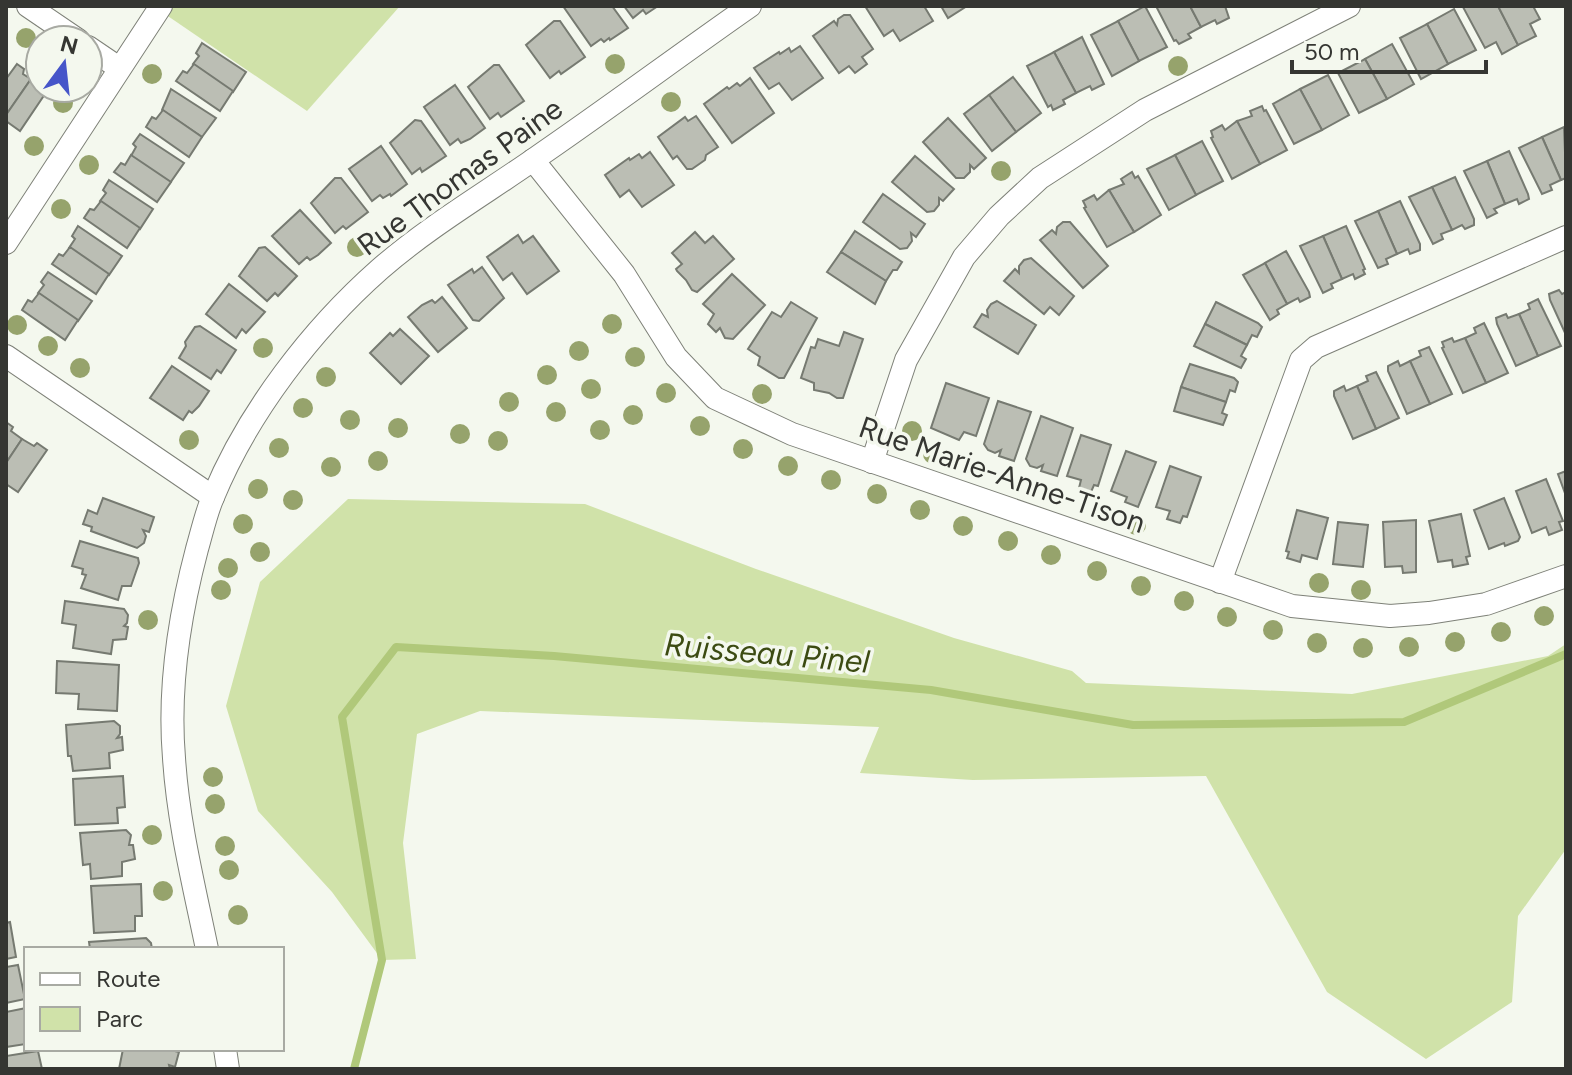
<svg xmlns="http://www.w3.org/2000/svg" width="1572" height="1075" font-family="Figtree,sans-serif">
<rect width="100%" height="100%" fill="#f4f8ee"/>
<g fill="#d0e2a9">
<path d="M 161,6 L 400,6 L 307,111 L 159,10 Z"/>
<path d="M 348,499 L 585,504 L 756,569 L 954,638 L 1072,671 L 1086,683 L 1352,694 L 1548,656 L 1566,644 L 1566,849 L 1518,916 L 1512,1002 L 1426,1059 L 1327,992 L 1206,776 L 973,780 L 860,773 L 879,727 L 480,711 L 417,734 L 403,843 L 416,959 L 382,960 L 332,892 L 258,811 L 226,706 L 260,582 Z"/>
</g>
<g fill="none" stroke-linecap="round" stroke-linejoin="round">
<path stroke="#b0c87a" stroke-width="8" d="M 354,1069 L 382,960 L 342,717 L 396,647 L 554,656 L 931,690 L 1133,725 L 1404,722 L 1566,654"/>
</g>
<g fill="#bbbeb4" stroke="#767a71" stroke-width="2">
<path d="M 563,6 L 612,6 L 628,28 L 610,40 L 609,38 L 604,42 L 601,39 L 591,46 Z"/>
<path d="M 624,6 L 658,6 L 646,14 L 643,10 L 633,18 Z"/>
<path d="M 865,6 L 924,6 L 933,21 L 900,41 L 893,30 L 884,36 Z"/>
<path d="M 941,6 L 967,6 L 948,18 Z"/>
<path d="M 1145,6 L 1167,47 L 1139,61 L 1118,21 Z"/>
<path d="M 1156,6 L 1190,6 L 1201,27 L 1188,34 L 1191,38 L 1179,44 L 1176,40 L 1174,41 Z"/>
<path d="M 1190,6 L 1225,6 L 1229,18 L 1217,24 L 1215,20 L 1201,27 Z"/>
<path d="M 1465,6 L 1498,6 L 1518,45 L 1502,54 L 1496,42 L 1485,48 L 1463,7 Z"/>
<path d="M 1498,6 L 1533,6 L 1540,19 L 1530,24 L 1536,36 L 1518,45 Z"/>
<path d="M 1454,9 L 1476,50 L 1448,64 L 1427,24 Z"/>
<path d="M 844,15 L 850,15 L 873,49 L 862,57 L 867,64 L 855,73 L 849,66 L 839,73 L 813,36 L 834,21 L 837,25 L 838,19 Z"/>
<path d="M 554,21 L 560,21 L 585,57 L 561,74 L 559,71 L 550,78 L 526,45 Z"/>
<path d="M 1118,21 L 1139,61 L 1112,76 L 1091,35 Z"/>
<path d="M 1427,24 L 1448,64 L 1421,79 L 1400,38 Z"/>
<path d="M 1082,37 L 1104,84 L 1092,90 L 1090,86 L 1076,93 L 1054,52 Z"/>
<path d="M 202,43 L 246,72 L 233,92 L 193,64 L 199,56 L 196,53 Z"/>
<path d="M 1392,44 L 1414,84 L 1387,99 L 1365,59 Z"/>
<path d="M 800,46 L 823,78 L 792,100 L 779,83 L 769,89 L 754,68 L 779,52 L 780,54 L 789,48 L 791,52 Z"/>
<path d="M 1054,52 L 1076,93 L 1063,100 L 1065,104 L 1053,110 L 1051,105 L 1048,107 L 1027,66 Z"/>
<path d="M 1365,59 L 1387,99 L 1359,113 L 1338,73 Z"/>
<path d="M 17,64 L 24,69 L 23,74 L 31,79 L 6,115 L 6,79 Z"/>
<path d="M 194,64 L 233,91 L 220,111 L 176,81 L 183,71 L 187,73 Z"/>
<path d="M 494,65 L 499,65 L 524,101 L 501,117 L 498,113 L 490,119 L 468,87 Z"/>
<path d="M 1328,75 L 1349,115 L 1322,130 L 1300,89 Z"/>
<path d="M 1013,77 L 1041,113 L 1016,132 L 989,95 Z"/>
<path d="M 750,78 L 774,113 L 732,143 L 704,104 L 727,87 L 729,89 L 737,83 L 740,86 Z"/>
<path d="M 31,79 L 38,84 L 40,83 L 40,88 L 49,88 L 20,131 L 6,121 L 6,115 Z"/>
<path d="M 455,85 L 485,128 L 470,139 L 461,143 L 458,139 L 450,145 L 424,107 Z"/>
<path d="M 171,89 L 216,118 L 202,137 L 162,110 Z"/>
<path d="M 1300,89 L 1322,130 L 1294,144 L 1273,104 Z"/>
<path d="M 989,95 L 1016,132 L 992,151 L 964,114 Z"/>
<path d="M 1262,106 L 1264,111 L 1266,110 L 1287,150 L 1260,164 L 1237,121 L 1252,116 L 1250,111 Z"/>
<path d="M 163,110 L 202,137 L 189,157 L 146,127 L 152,117 L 156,119 Z"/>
<path d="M 696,116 L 718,147 L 706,155 L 705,160 L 692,169 L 687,169 L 677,156 L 673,159 L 658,137 L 685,117 L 688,121 Z"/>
<path d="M 948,118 L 986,158 L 974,169 L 970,165 L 970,172 L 964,178 L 956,178 L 923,142 Z"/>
<path d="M 415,120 L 421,121 L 446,156 L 422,172 L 420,168 L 412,174 L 390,143 Z"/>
<path d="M 1237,121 L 1260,164 L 1232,179 L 1211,138 L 1213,137 L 1211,131 L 1222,125 L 1225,130 Z"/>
<path d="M 1564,127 L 1566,178 L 1561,180 L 1542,137 Z"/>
<path d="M 140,134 L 184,163 L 170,183 L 131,156 L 136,147 L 133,144 Z"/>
<path d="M 1542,137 L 1561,180 L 1550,185 L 1552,190 L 1542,194 L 1519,148 Z"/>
<path d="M 1202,141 L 1223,181 L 1196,195 L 1175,155 Z"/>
<path d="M 381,146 L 407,184 L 391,196 L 390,194 L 383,198 L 380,195 L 372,201 L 349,169 Z"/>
<path d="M 1509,151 L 1528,194 L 1529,199 L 1519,204 L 1517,199 L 1505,204 L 1487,161 Z"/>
<path d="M 650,152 L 674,185 L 642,207 L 629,190 L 620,197 L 605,175 L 629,158 L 630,160 L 639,154 L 642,158 Z"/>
<path d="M 131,155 L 171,182 L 157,202 L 114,172 L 121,163 L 125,165 Z"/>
<path d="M 1175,155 L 1196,195 L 1169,210 L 1147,169 Z"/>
<path d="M 915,156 L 954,189 L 943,201 L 939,198 L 939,205 L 934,211 L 927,212 L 892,182 Z"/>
<path d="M 1487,161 L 1505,204 L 1494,209 L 1497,213 L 1487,218 L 1464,171 Z"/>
<path d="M 1132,172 L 1135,178 L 1138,176 L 1161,215 L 1134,232 L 1109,190 L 1124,184 L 1121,179 Z"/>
<path d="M 1455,177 L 1474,219 L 1474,225 L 1465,229 L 1462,225 L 1452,230 L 1432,187 Z"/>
<path d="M 335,178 L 341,178 L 368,212 L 346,229 L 343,226 L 335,233 L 311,203 Z"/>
<path d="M 109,180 L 153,209 L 140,229 L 100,201 L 106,193 L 103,190 Z"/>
<path d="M 1432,187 L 1452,230 L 1441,234 L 1443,239 L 1433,244 L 1409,197 Z"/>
<path d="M 1109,190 L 1134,232 L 1107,247 L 1084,208 L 1086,207 L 1083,201 L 1094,195 L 1097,200 Z"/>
<path d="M 883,194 L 925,224 L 916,237 L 911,233 L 912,241 L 907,248 L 900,249 L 863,222 Z"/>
<path d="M 101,201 L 140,228 L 127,248 L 84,218 L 90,209 L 94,210 Z"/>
<path d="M 1400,201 L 1420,244 L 1420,250 L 1410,254 L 1408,249 L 1397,254 L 1378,211 Z"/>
<path d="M 300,210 L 331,243 L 318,255 L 310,260 L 307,257 L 299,264 L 272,236 Z"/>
<path d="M 1378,211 L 1397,254 L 1386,259 L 1388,264 L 1378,268 L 1355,221 Z"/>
<path d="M 1063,222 L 1070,222 L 1108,266 L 1083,288 L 1040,240 L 1052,230 L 1056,234 L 1057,227 Z"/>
<path d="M 78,226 L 122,256 L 109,275 L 69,248 L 75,239 L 72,236 Z"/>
<path d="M 1346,226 L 1365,269 L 1363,270 L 1365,274 L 1355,279 L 1353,274 L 1342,279 L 1323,236 Z"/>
<path d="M 855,231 L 902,262 L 897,270 L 893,270 L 886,281 L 841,252 Z"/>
<path d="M 695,232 L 705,243 L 713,236 L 734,259 L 697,292 L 692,290 L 686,280 L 677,271 L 676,269 L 682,264 L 672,253 Z"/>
<path d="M 518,235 L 523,243 L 533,236 L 559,271 L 527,294 L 512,273 L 503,280 L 487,257 Z"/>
<path d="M 1323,236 L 1342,279 L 1331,284 L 1333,288 L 1323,293 L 1300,246 Z"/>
<path d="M 70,247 L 109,274 L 96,294 L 52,264 L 59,254 L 63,256 Z"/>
<path d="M 265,247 L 297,276 L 278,296 L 275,293 L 267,301 L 239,276 L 259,248 Z"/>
<path d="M 1286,251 L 1309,292 L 1310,297 L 1300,302 L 1298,298 L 1287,304 L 1265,263 Z"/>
<path d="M 841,252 L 886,281 L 875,304 L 827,272 Z"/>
<path d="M 1031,258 L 1074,296 L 1059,315 L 1050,307 L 1044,314 L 1004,281 L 1015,269 L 1019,273 L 1019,266 L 1024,260 Z"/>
<path d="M 1265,263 L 1287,304 L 1277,310 L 1279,314 L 1270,320 L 1243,275 Z"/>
<path d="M 482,267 L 504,298 L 479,321 L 473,320 L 448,285 L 472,269 L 474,273 Z"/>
<path d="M 48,272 L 92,301 L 78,321 L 38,293 L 44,285 L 41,282 Z"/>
<path d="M 732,274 L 765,305 L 733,339 L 725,338 L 720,328 L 716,332 L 708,324 L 714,314 L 703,304 Z"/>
<path d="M 229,284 L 265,312 L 246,333 L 242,329 L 236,338 L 206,314 Z"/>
<path d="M 1559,290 L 1562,294 L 1566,292 L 1566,335 L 1550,300 L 1549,294 Z"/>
<path d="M 39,293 L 78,320 L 65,340 L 22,310 L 28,300 L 32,302 Z"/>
<path d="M 442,297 L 467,328 L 438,352 L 408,317 L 422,305 L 432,300 L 435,303 Z"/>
<path d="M 1538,299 L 1561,346 L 1538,356 L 1519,314 L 1530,309 L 1528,304 Z"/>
<path d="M 997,301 L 1036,325 L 1018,354 L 974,327 L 982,314 L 988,317 L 987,310 L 991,304 Z"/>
<path d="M 791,302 L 817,318 L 784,378 L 779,378 L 758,365 L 760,357 L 748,349 L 772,312 L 781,317 Z"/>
<path d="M 1216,302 L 1258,323 L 1262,327 L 1257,337 L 1252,335 L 1247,345 L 1205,324 Z"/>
<path d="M 1506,314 L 1508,318 L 1519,314 L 1538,356 L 1516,366 L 1497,324 L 1496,318 Z"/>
<path d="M 1484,323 L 1508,373 L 1486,383 L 1465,338 L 1476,333 L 1474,328 Z"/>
<path d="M 1205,324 L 1247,345 L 1241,356 L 1246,359 L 1241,368 L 1194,346 Z"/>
<path d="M 200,326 L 236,350 L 221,373 L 217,370 L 211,379 L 179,358 L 186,346 L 185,342 L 195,327 Z"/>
<path d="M 400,329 L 429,356 L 401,384 L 370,353 L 390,333 L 393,336 Z"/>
<path d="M 844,332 L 863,339 L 843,398 L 837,398 L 829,393 L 814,390 L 814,383 L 801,378 L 811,347 L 815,348 L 818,339 L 839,346 Z"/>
<path d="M 1452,338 L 1454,342 L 1465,338 L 1486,383 L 1463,393 L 1442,348 L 1444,347 L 1442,342 Z"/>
<path d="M 1429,347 L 1452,394 L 1430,404 L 1410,361 L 1421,356 L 1419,351 Z"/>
<path d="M 1398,361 L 1400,366 L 1410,361 L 1430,404 L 1407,414 L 1388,371 L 1388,366 Z"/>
<path d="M 1190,364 L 1234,378 L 1238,382 L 1235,392 L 1230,390 L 1226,402 L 1181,387 Z"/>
<path d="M 172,366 L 209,391 L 199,406 L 192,413 L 189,411 L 183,420 L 150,398 Z"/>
<path d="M 1376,372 L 1399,418 L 1376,429 L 1357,386 L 1368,381 L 1366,376 Z"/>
<path d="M 946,383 L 989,398 L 976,436 L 964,432 L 959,440 L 931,428 Z"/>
<path d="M 1344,386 L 1346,391 L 1357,386 L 1376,429 L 1353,439 L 1334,396 L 1334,391 Z"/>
<path d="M 1181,387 L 1226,402 L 1222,413 L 1227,415 L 1223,425 L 1174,411 Z"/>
<path d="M 998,401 L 1031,412 L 1014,461 L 999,456 L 1001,450 L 995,453 L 988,450 L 984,444 Z"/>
<path d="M 1041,416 L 1073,428 L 1057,476 L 1041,471 L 1043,465 L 1037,468 L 1030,466 L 1026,459 Z"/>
<path d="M 6,422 L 13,427 L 11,431 L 22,439 L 6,463 Z"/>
<path d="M 1081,435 L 1111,445 L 1098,486 L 1094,485 L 1091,492 L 1079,488 L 1081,480 L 1067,476 Z"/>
<path d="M 22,439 L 34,446 L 37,443 L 47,450 L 18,492 L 6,484 L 6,463 Z"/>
<path d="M 1126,451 L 1156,462 L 1138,507 L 1125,502 L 1127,497 L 1111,491 Z"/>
<path d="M 1170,466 L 1201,477 L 1187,517 L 1183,516 L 1180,523 L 1167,519 L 1170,511 L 1156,507 Z"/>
<path d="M 1566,471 L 1566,496 L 1558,474 Z"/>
<path d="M 1546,479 L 1563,521 L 1559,522 L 1562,530 L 1549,535 L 1546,527 L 1532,533 L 1516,491 Z"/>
<path d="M 103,498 L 154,517 L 149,532 L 143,530 L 146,536 L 144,543 L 137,548 L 91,531 L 92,527 L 83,524 L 88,510 L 97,514 Z"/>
<path d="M 1504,498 L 1520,537 L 1518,541 L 1505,546 L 1504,543 L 1489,549 L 1474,510 Z"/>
<path d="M 1297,510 L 1328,518 L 1317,559 L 1302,555 L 1300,562 L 1287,558 L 1289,552 L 1286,551 Z"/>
<path d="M 1461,514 L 1470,556 L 1466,557 L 1468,564 L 1453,567 L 1452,560 L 1438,562 L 1429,521 Z"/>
<path d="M 1416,520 L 1416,572 L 1403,573 L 1402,566 L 1385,567 L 1383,522 Z"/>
<path d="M 1338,522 L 1368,525 L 1363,567 L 1333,564 Z"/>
<path d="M 80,541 L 138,558 L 139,563 L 131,586 L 122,586 L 118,600 L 81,588 L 86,575 L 82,574 L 83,569 L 72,566 Z"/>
<path d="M 65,601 L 124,609 L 128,615 L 127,623 L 124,626 L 128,627 L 126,639 L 113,640 L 111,654 L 73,648 L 76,625 L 62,623 Z"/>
<path d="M 57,661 L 119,665 L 117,711 L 78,709 L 79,694 L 56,693 Z"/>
<path d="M 114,721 L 120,726 L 120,734 L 117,738 L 122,737 L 123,750 L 109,753 L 110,768 L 73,771 L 71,756 L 68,756 L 66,725 Z"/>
<path d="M 123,776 L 125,807 L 117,808 L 118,823 L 75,825 L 73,779 Z"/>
<path d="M 126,830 L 131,835 L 129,845 L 133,845 L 135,859 L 122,862 L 122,876 L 91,879 L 90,864 L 83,865 L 80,833 Z"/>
<path d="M 141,884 L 142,916 L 135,916 L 135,931 L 94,933 L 91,886 Z"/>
<path d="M 10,922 L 16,957 L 6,959 L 6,923 Z"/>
<path d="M 146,938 L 151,943 L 152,949 L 90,949 L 89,942 Z"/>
<path d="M 18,965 L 25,999 L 6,1003 L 6,967 Z"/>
<path d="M 26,1008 L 26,1044 L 6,1047 L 6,1012 Z"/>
<path d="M 123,1049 L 166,1049 L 179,1052 L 175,1067 L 169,1065 L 170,1069 L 119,1069 Z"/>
<path d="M 38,1051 L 42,1069 L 6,1069 L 6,1056 Z"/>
</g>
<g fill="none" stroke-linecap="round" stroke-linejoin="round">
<defs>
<g id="street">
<path d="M 28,6 L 78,40"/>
<path d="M 88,47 L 119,68"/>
<path d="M 533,160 L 624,274 L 676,357 L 715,398 L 792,434 L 1292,606 L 1390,616 L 1429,613 L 1486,604 L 1566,576"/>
<path d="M 6,243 L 161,6"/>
<path d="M 6,356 L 213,497"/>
<path d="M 872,462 L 906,360 L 964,257 L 999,216 L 1040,178 L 1145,110 L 1349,6"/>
<path d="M 1220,582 L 1301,360 L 1316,347 L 1566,237"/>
<path d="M 207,949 C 194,886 178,822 174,758 C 168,687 179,617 197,549 C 202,532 206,513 213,497 C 248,412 312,329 380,269 C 427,228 481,196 533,160 C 606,110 677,57 750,6"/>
<path d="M 225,1049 L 228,1069"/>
</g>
</defs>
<use href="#street" stroke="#7e8178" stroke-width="24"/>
<use href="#street" stroke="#fff" stroke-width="22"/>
</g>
<g fill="#96a36c">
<circle cx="26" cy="38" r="10"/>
<circle cx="615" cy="64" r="10"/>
<circle cx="1178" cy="66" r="10"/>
<circle cx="152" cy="74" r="10"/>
<circle cx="671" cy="102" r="10"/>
<circle cx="63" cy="103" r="10"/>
<circle cx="34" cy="146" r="10"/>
<circle cx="89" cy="165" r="10"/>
<circle cx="1001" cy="171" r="10"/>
<circle cx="61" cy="209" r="10"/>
<circle cx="357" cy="247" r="10"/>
<circle cx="612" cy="324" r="10"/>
<circle cx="17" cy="325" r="10"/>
<circle cx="48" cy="346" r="10"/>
<circle cx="263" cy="348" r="10"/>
<circle cx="579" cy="351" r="10"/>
<circle cx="635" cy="357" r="10"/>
<circle cx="80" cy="368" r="10"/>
<circle cx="547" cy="375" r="10"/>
<circle cx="326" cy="377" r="10"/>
<circle cx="591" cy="389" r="10"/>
<circle cx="666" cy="393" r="10"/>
<circle cx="762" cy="394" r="10"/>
<circle cx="509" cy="402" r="10"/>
<circle cx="303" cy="408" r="10"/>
<circle cx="556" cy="412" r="10"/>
<circle cx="633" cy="415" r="10"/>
<circle cx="350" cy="420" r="10"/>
<circle cx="700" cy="426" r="10"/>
<circle cx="398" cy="428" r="10"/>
<circle cx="600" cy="430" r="10"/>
<circle cx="912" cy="431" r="10"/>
<circle cx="460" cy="434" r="10"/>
<circle cx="189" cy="440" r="10"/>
<circle cx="498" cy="441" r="10"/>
<circle cx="279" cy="448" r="10"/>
<circle cx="743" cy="449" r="10"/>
<circle cx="933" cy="454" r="10"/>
<circle cx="378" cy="461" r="10"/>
<circle cx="788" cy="466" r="10"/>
<circle cx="331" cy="467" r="10"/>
<circle cx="831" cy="480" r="10"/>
<circle cx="258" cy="489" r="10"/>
<circle cx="877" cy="494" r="10"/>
<circle cx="293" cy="500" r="10"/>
<circle cx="920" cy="510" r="10"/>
<circle cx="243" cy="524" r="10"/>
<circle cx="1136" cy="525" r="10"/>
<circle cx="963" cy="526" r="10"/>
<circle cx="1008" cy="541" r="10"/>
<circle cx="260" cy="552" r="10"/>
<circle cx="1051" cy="555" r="10"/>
<circle cx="228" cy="568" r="10"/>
<circle cx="1097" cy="571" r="10"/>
<circle cx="1319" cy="583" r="10"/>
<circle cx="1141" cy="586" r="10"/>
<circle cx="221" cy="590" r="10"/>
<circle cx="1361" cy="590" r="10"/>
<circle cx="1184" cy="601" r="10"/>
<circle cx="1544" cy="616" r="10"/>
<circle cx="1227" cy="617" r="10"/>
<circle cx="148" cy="620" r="10"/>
<circle cx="1273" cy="630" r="10"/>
<circle cx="1501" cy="632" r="10"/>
<circle cx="1455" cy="642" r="10"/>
<circle cx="1317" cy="643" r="10"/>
<circle cx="1409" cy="647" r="10"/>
<circle cx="1363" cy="648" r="10"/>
<circle cx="213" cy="777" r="10"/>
<circle cx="215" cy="804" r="10"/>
<circle cx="152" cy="835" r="10"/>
<circle cx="225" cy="846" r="10"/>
<circle cx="229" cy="870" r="10"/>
<circle cx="163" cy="891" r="10"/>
<circle cx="238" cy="915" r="10"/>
</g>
<g text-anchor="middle" stroke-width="7" stroke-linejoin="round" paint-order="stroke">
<g font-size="30" fill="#353632" stroke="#f4f8ee">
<text transform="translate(460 177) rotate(-36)" y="10">Rue Thomas Paine</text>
<text transform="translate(1002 475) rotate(19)" y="10">Rue Marie-Anne-Tison</text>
</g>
<g font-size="32" font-style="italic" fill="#3c4b12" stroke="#f4f8ee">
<text transform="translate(767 653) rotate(5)" y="11">Ruisseau Pinel</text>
</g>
</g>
<rect width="1572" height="1075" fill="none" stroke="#353632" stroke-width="16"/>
<rect x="24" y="947" width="260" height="104" fill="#f4f8ee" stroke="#a8aaa3" stroke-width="2"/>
<rect x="40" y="973" width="40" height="12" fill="#ffffff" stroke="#a8aaa3" stroke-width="2"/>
<text x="96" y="987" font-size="24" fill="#353632">Route</text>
<rect x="40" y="1007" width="40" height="24" fill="#d0e2a9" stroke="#a8aaa3" stroke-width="2"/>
<text x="96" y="1027" font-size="24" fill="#353632">Parc</text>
<g transform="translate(64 64) rotate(15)"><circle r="38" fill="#f4f8ee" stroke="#a8aaa3" stroke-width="2"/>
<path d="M0-6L14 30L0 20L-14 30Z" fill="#4655c9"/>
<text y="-12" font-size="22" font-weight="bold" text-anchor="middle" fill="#353632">N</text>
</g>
<path d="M1292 60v12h194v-12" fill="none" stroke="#353632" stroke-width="4"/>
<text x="1304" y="60" font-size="24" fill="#353632" stroke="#f4f8ee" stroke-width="6" paint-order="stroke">50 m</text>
</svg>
